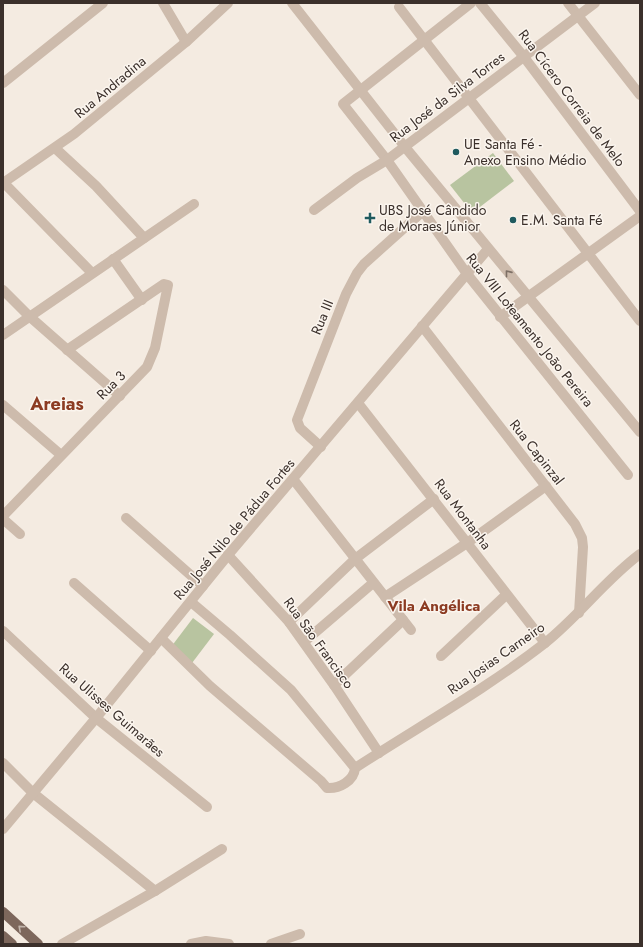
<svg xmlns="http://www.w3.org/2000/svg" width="643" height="947" font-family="Jost,sans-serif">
<rect width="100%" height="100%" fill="#f4ebe1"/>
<g fill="#b8c4a0">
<path d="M 493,153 L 514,181 L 472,213 L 450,185 Z"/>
<path d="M 193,618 L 214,634 L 192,663 L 171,647 Z"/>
</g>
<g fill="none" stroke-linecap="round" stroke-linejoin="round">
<g stroke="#cdbbac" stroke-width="10">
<path d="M 163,3 L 186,42"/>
<path d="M 292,3 L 405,147 L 640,432"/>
<path d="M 471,3 L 343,104 L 387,160 L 467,274 L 628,475"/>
<path d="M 480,3 L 524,57 L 640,211"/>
<path d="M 568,3 L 640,95"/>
<path d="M 399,7 L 640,321"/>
<path d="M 3,83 L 103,3"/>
<path d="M 55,148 L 96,186 L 144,238"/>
<path d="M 3,182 L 92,273"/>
<path d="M 3,183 L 74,134 L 186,42 L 228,3"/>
<path d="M 314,210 L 357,178 L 387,160 L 595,3"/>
<path d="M 113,259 L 142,300"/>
<path d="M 3,290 L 29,316 L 120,396"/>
<path d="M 500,317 L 640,216"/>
<path d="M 422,326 L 575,524 L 582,538 L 583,547 L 579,613"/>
<path d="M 3,335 L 194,204"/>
<path d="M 358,403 L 545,643"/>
<path d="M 3,405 L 61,455"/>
<path d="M 321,447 L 300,428 L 297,420 L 346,294 L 357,273 L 364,264 L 422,212"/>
<path d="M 293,479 L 411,630"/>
<path d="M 3,516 L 147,367 L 155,348 L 168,285 L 164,284 L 67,350"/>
<path d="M 126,518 L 203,586"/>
<path d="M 3,519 L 20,534"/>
<path d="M 228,555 L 289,622 L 334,685 L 379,753"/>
<path d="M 74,583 L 151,651"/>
<path d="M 385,597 L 467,543 L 546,486"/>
<path d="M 289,622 L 355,559 L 434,499"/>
<path d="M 3,631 L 96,718 L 207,807"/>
<path d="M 161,638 L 210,686 L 321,781 L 327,788 C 339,789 354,781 355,768 L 291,690 L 230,635 L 191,602"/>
<path d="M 304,642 L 373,583"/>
<path d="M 441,656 L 506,595"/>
<path d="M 334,685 L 403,620"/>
<path d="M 3,763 L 33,793 L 155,891"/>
<path d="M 355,768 C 418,727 486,689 545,643 C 579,616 605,580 640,554"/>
<path d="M 3,829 L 96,718 L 228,555 L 488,249"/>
<path d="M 62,944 L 155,891 L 222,849"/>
<path d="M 191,944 L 206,941 L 229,944"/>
<path d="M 271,944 L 300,934"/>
</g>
<g stroke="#7d675c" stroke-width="10">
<path d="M 3,912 L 38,944"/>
<path d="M 3,936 L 12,944"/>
</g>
</g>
<defs><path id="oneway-chevron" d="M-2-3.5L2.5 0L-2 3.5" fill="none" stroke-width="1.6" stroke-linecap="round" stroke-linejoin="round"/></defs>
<use stroke="#7d6f65" href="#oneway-chevron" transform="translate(508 273) rotate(-129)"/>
<use stroke="#c2b5ac" href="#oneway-chevron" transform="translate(21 928) rotate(-138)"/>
<g fill="#1f5a5e" stroke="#fbf5ee" stroke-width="1.5">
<circle cx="456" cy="152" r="4"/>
<path d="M368 212h4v4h4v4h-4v4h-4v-4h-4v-4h4z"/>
<circle cx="513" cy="220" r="4"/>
</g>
<g text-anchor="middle" stroke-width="3" stroke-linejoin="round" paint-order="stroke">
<g font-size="14" fill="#3b302b" stroke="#fbf5ee">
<text transform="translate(110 87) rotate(-40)" y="5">Rua Andradina</text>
<text transform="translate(447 97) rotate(-37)" y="5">Rua José da Silva Torres</text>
<text transform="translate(572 98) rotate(53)" y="5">Rua Cícero Correia de Melo</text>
<text transform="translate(322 317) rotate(-68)" y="5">Rua III</text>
<text transform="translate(530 330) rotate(51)" y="5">Rua VIII Loteamento João Pereira</text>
<text transform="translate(111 385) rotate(-45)" y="5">Rua 3</text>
<text transform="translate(537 452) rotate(52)" y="5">Rua Capinzal</text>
<text transform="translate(463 514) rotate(53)" y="5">Rua Montanha</text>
<text transform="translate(234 529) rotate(-50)" y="5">Rua José Nilo de Pádua Fortes</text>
<text transform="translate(319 643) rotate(54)" y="5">Rua São Francisco</text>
<text transform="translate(496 658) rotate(-35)" y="5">Rua Josias Carneiro</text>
<text transform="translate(112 710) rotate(41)" y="5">Rua Ulisses Guimarães</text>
</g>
<g font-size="14" fill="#3b302b" stroke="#fbf5ee" text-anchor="start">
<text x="464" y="149">UE Santa Fé -<tspan x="464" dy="16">Anexo Ensino Médio</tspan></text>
<text x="379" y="215">UBS José Cândido<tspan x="379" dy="16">de Moraes Júnior</tspan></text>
<text x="521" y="225">E.M. Santa Fé</text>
</g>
<g font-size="15" font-weight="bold" fill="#8c3b22" stroke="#fbf5ee">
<text x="434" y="611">Vila Angélica</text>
</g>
<g font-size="18" font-weight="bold" fill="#8c3b22" stroke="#fbf5ee">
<text x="57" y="410">Areias</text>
</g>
</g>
<rect width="643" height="947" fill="none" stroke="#3b302b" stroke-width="8"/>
</svg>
